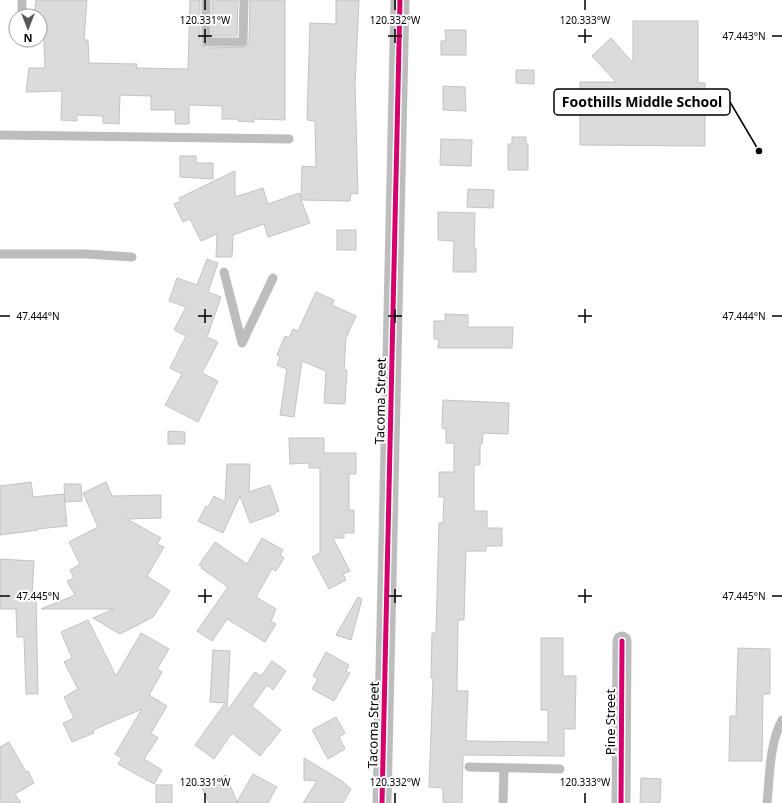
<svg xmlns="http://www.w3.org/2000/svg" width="782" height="803" font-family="'Noto Sans',sans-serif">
<rect width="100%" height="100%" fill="#fff"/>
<g fill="#dbdbdb" stroke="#c3c3c3">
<path d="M 36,0 L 87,0 L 84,40 L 88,40 L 89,63 L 137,64 L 136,68 L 188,69 L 190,0 L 200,0 L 200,42 L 201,45 L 206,48 L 246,47 L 249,42 L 250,0 L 285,0 L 285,120 L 254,119 L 254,122 L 238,121 L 238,119 L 222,119 L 222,106 L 189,105 L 189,124 L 175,124 L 175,110 L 151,110 L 151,96 L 120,95 L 119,124 L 103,123 L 103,116 L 77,115 L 77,121 L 61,120 L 62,91 L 26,92 L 29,68 L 45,68 L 43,19 L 40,19 L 40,16 L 34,16 Z"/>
<path d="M 212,0 L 238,0 L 237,36 L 212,36 Z"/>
<path d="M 336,0 L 359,0 L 355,85 L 358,194 L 351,193 L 350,201 L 301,200 L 310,223 L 268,237 L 264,224 L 233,235 L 232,257 L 216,257 L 217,234 L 201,241 L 190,219 L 183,222 L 174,204 L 181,201 L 179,198 L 235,171 L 235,197 L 263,188 L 268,204 L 299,193 L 301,199 L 302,166 L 316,167 L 315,121 L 307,120 L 310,23 L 336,24 Z"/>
<path d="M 633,21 L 698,21 L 698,83 L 705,83 L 705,146 L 580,145 L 580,82 L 616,82 L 592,56 L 611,38 L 633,63 Z"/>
<path d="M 445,30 L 466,30 L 466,55 L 441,55 L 441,41 L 446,41 Z"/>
<path d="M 516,70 L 534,70 L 534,84 L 516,83 Z"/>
<path d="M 443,86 L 465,87 L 466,111 L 443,110 Z"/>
<path d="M 512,137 L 526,137 L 526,144 L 528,144 L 528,170 L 508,170 L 508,144 L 512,144 Z"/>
<path d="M 441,139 L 472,140 L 471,166 L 440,165 Z"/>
<path d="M 180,156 L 196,156 L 196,163 L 213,163 L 213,179 L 180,177 Z"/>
<path d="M 468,189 L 494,190 L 493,208 L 467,207 Z"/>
<path d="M 438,212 L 475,213 L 474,248 L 476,248 L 476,272 L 453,272 L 454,241 L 438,240 Z"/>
<rect x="337" y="230" width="19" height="20"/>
<path d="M 207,259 L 218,263 L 208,292 L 221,297 L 207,337 L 218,342 L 202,373 L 218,381 L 198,422 L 165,405 L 182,374 L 170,368 L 186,336 L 174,330 L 186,307 L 169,301 L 177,278 L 197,285 Z"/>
<path d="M 316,292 L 334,300 L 332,305 L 356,316 L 346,338 L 344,370 L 347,370 L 345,404 L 324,403 L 326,371 L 302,361 L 294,417 L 280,415 L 287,369 L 277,365 L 280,357 L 277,355 L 285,336 L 289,338 L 293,329 L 298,331 Z"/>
<path d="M 445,314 L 468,315 L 468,327 L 513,327 L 512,348 L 438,348 L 439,339 L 434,339 L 434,321 L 445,321 Z"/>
<path d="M 443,400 L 509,403 L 508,434 L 483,433 L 482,444 L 480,444 L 480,465 L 474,465 L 474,511 L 487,511 L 487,528 L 502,528 L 502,546 L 486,546 L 486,551 L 466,551 L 464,620 L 458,620 L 457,691 L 468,691 L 466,741 L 548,742 L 548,710 L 541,710 L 541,638 L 563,638 L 563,676 L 576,676 L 575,729 L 564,729 L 564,756 L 463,755 L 462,803 L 443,803 L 443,788 L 429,787 L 433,678 L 431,678 L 432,633 L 436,633 L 439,523 L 443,523 L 444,497 L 439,497 L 439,472 L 454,472 L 454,443 L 446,443 L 446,429 L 442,428 Z"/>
<path d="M 168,431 L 185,432 L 185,444 L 168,444 Z"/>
<path d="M 289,438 L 324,438 L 324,453 L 356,453 L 356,474 L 349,474 L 349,510 L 354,510 L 354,533 L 344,533 L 344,538 L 333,538 L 350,571 L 343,574 L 346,580 L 329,589 L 312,557 L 320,553 L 320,468 L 309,468 L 309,463 L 290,464 Z"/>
<path d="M 227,464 L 250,464 L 249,492 L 270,485 L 279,511 L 274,513 L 275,514 L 250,523 L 240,496 L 223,533 L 198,521 L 206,506 L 208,507 L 214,496 L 225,502 Z"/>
<path d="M 31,482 L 33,497 L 64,494 L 67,526 L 37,529 L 38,530 L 0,535 L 0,486 Z"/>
<path d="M 106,482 L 112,496 L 161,495 L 161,518 L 127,519 L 161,538 L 157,544 L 164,547 L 147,576 L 170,591 L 153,617 L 120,634 L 93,618 L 114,609 L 41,609 L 75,595 L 67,581 L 74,578 L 70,570 L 80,564 L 69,542 L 98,527 L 83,493 Z"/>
<path d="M 64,484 L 81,484 L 82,501 L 65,502 Z"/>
<path d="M 262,538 L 283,550 L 280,555 L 284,558 L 276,571 L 272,569 L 256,597 L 276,609 L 271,621 L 276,624 L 265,642 L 227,619 L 212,641 L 197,631 L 228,587 L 201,568 L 202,566 L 199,565 L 215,542 L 247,564 Z"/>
<path d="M 0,559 L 34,561 L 32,598 L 36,598 L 38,694 L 26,694 L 24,637 L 17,637 L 16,609 L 0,609 Z"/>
<path d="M 358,597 L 362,599 L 351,640 L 336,635 Z"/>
<path d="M 88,620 L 116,676 L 141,633 L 169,649 L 157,669 L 162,672 L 149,695 L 167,706 L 151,733 L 158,738 L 144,759 L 162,770 L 154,784 L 118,764 L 122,758 L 115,754 L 142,709 L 93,730 L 94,733 L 72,742 L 63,723 L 74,718 L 64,697 L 78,689 L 64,662 L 72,658 L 61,632 Z"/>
<path d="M 738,648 L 770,649 L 770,694 L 763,694 L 762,761 L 729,761 L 730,716 L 736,716 Z"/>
<path d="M 213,650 L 230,651 L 227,711 L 255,672 L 261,676 L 272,661 L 286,671 L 273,690 L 267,685 L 252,706 L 281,730 L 260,756 L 232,733 L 214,759 L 195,745 L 225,703 L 210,702 Z"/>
<path d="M 326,652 L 349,665 L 346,671 L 350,673 L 334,701 L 312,689 L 318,679 L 313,676 Z"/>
<path d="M 336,717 L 345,733 L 339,737 L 345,749 L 328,759 L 312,730 Z"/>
<path d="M 9,742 L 26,772 L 28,771 L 34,783 L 15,794 L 21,803 L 0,803 L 0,747 Z"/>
<path d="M 304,758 L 342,781 L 351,789 L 343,803 L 303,803 L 317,781 L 304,780 Z"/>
<path d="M 253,774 L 277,787 L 268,803 L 209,803 L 201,786 L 226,775 L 237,802 Z"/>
<path d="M 641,778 L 661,779 L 660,803 L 640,803 Z"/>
<rect x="156" y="785" width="16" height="18"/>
</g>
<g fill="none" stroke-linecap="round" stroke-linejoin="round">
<g stroke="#bdbdbd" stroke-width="9">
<path d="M 206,0 L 206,42 L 243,42 L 244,0"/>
<path d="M 22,16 L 22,0"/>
<path d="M 0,135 L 289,139"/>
<path d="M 0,254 L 87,254 L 132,257"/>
<path d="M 224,272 L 242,343 L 273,278"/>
<path d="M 469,767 L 560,769"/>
<path d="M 503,803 L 504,768"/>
<path d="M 767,803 C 770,775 769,745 782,720"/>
</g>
<g stroke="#bdbdbd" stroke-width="19">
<path d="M 382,803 L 400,0"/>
<path d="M 621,803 L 622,641"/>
</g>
<defs>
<g id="cycleway">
<path d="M 382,803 L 400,0"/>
<path d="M 621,803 L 622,641"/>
</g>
</defs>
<use href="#cycleway" stroke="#fff" stroke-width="8"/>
<use href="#cycleway" stroke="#d6006c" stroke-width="5"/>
</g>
<path fill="none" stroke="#000" stroke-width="1.5" d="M 205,0 L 205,10M 395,0 L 395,10M 585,0 L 585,10M 205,29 L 205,43M 395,29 L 395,43M 585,29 L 585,43M 198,36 L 212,36M 388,36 L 402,36M 578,36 L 592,36M 772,36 L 782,36M 205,309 L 205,323M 395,309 L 395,323M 585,309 L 585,323M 0,316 L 10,316M 198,316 L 212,316M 388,316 L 402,316M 578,316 L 592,316M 772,316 L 782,316M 205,589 L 205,603M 395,589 L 395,603M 585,589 L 585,603M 0,596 L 10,596M 198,596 L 212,596M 388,596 L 402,596M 578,596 L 592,596M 772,596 L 782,596M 205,793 L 205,803M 395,793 L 395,803M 585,793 L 585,803"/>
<g text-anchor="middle" stroke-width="4" stroke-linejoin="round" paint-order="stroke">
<g font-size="13" fill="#000" stroke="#fff">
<text transform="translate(380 401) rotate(-89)" y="5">Tacoma Street</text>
<text transform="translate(610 722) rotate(-90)" y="5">Pine Street</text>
<text transform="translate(373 725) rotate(-89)" y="5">Tacoma Street</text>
</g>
</g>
<g font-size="10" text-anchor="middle" fill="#000" stroke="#fff" stroke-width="4" stroke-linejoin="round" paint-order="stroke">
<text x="205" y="24">120.331°W</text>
<text x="395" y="24">120.332°W</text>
<text x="585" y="24">120.333°W</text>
<text x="744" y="40">47.443°N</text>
<text x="744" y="320">47.444°N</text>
<text x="38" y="320">47.444°N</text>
<text x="744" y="600">47.445°N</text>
<text x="38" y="600">47.445°N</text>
<text x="205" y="786">120.331°W</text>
<text x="395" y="786">120.332°W</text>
<text x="585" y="786">120.333°W</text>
</g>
<path fill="none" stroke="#000" stroke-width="1.5" d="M759 151L730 102"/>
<circle fill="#000" stroke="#fff" stroke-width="1.5" cx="759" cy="151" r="4"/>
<rect fill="#fff" stroke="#000" stroke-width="1.5" x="554" y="89" width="176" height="26" rx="4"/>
<g font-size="14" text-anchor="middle" font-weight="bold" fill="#000">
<text x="642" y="107">Foothills Middle School</text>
</g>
<g transform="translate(28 28) rotate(180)"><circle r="19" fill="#ffffff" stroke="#999999"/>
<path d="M0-3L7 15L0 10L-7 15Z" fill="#595959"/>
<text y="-6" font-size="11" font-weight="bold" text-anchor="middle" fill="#000000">N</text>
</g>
</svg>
